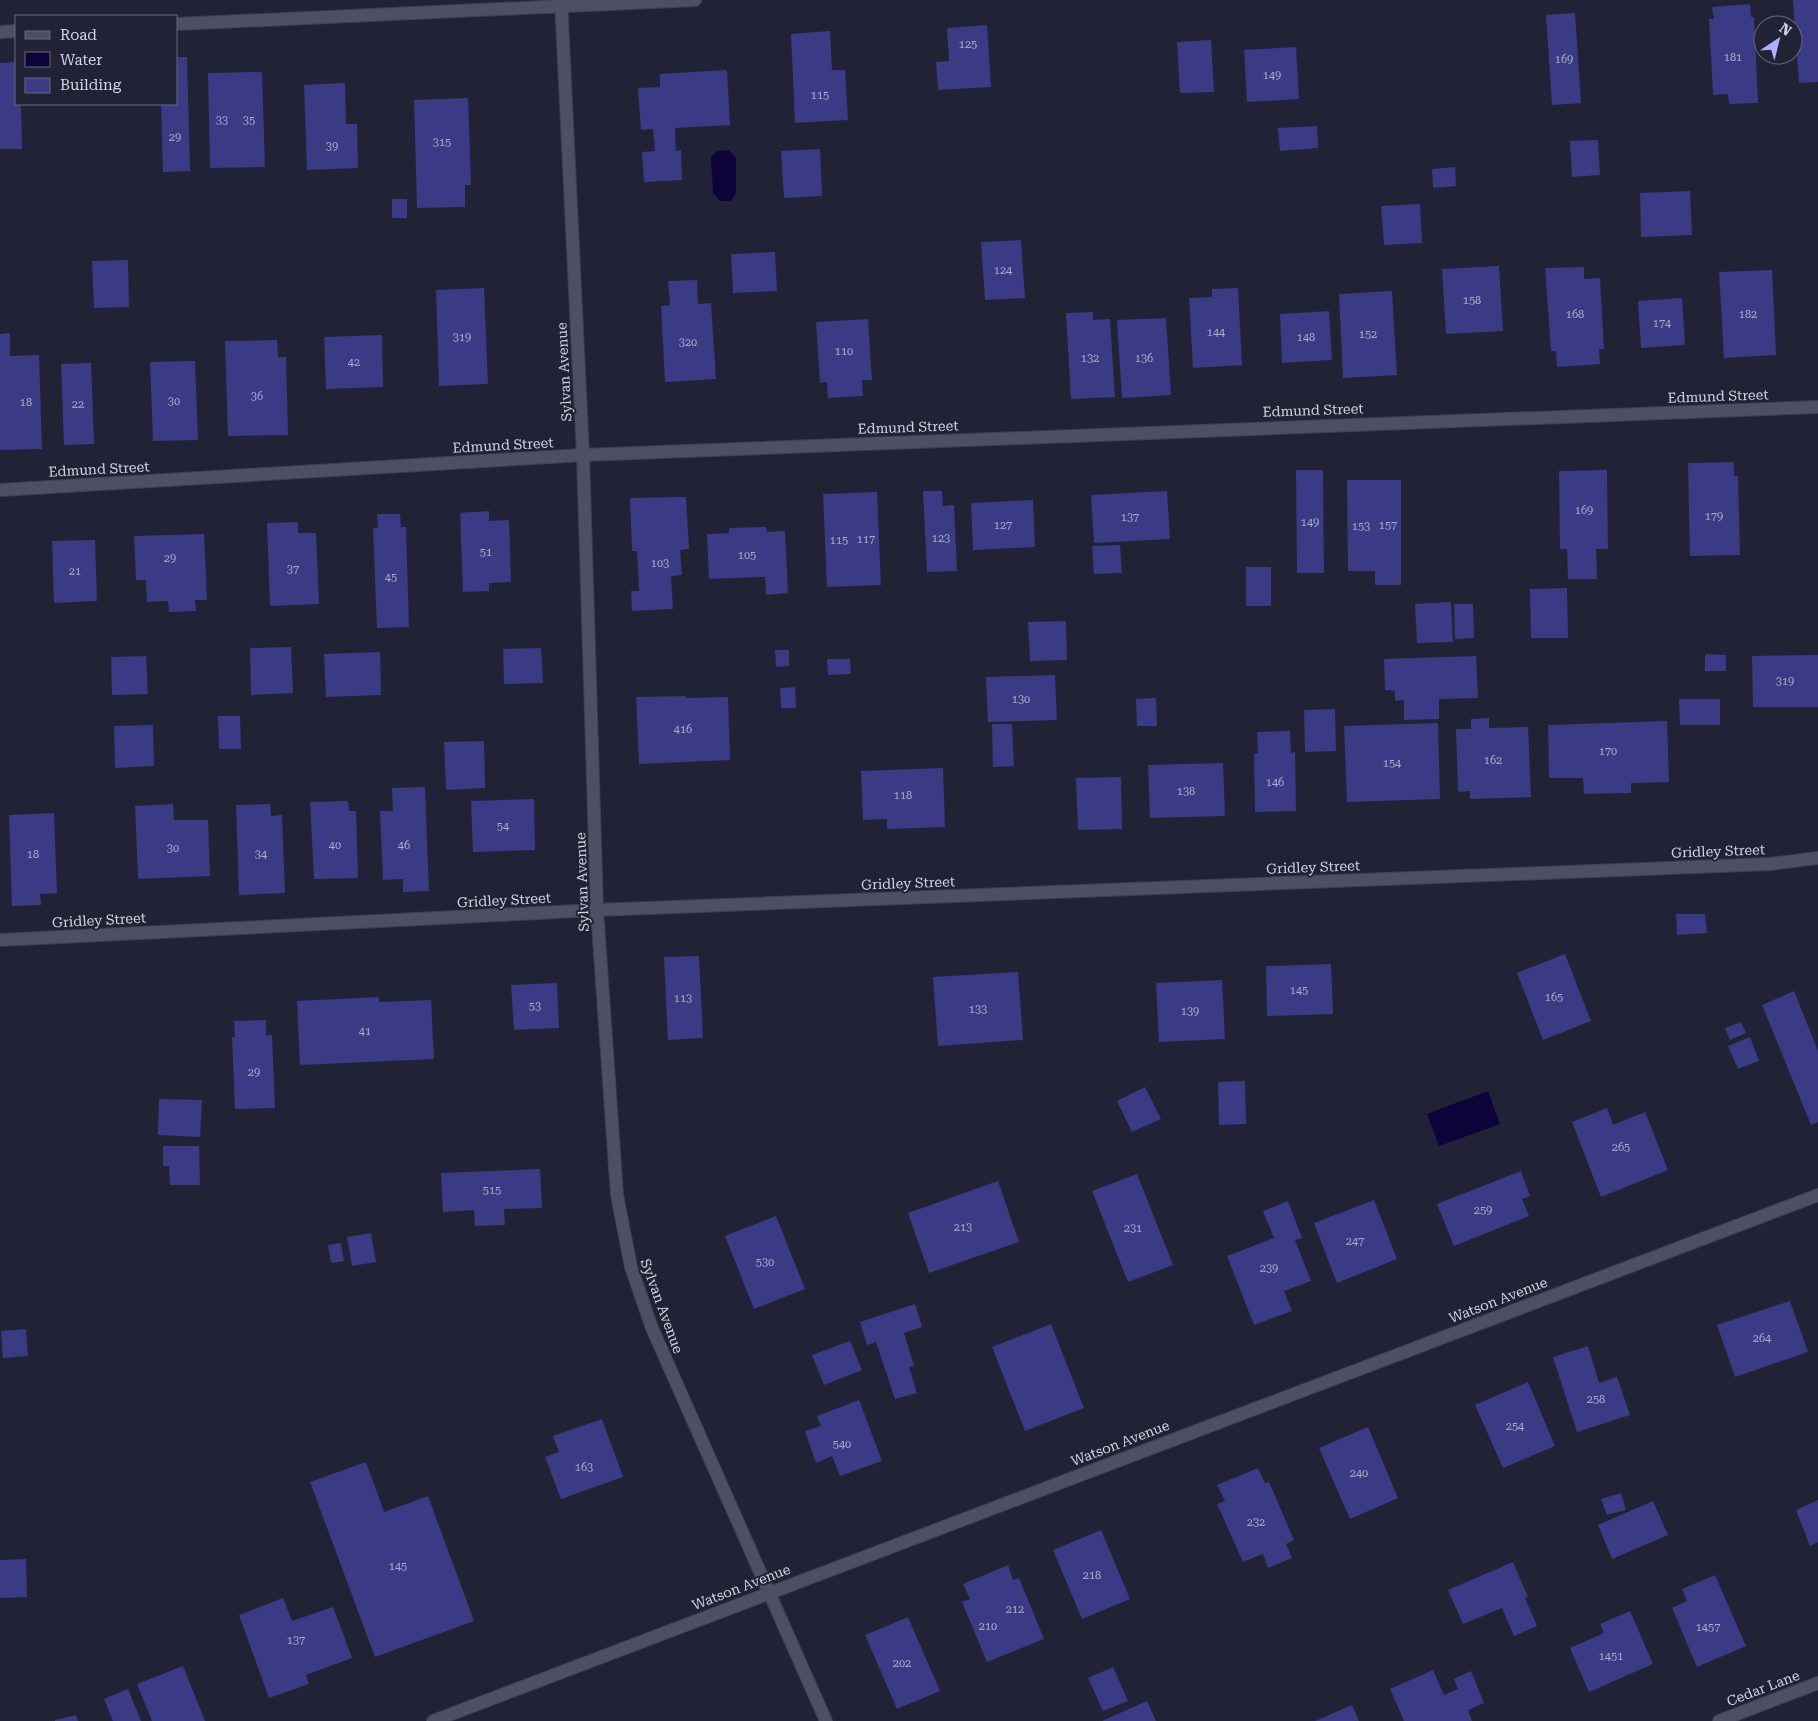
<svg xmlns="http://www.w3.org/2000/svg" width="1818" height="1721" font-family="'Roboto Serif',serif">
<rect width="100%" height="100%" fill="#212235"/>
<g fill="#0d0339">
<path d="M 729,150 L 736,158 L 736,193 L 731,201 L 720,201 L 713,193 L 711,158 L 717,151 Z"/>
<path d="M 1488,1091 L 1500,1124 L 1439,1146 L 1427,1114 Z"/>
</g>
<g fill="#3b3a84">
<path d="M 1793,0 L 1818,0 L 1818,82 L 1799,83 Z"/>
<path d="M 1750,4 L 1751,17 L 1754,17 L 1758,103 L 1729,104 L 1728,94 L 1713,95 L 1709,19 L 1714,19 L 1712,7 Z"/>
<path d="M 1575,13 L 1581,103 L 1552,105 L 1546,15 Z"/>
<path d="M 987,25 L 991,87 L 938,90 L 936,62 L 949,61 L 947,28 Z"/>
<path d="M 830,31 L 832,70 L 845,70 L 848,120 L 795,123 L 791,34 Z"/>
<path d="M 1211,40 L 1214,92 L 1180,93 L 1177,42 Z"/>
<path d="M 1296,47 L 1299,99 L 1247,102 L 1244,50 Z"/>
<path d="M 176,57 L 187,57 L 190,171 L 163,172 L 161,104 L 176,104 Z"/>
<path d="M 16,62 L 16,104 L 21,104 L 22,149 L 0,149 L 0,63 Z"/>
<path d="M 727,70 L 730,125 L 675,128 L 676,151 L 681,150 L 682,180 L 644,182 L 642,152 L 655,151 L 653,129 L 641,130 L 638,88 L 660,87 L 660,74 Z"/>
<path d="M 262,72 L 265,167 L 210,168 L 208,73 Z"/>
<path d="M 345,83 L 346,124 L 357,124 L 358,168 L 307,170 L 304,85 Z"/>
<path d="M 468,98 L 471,185 L 465,185 L 465,207 L 417,208 L 414,100 Z"/>
<path d="M 1317,126 L 1318,148 L 1280,151 L 1278,128 Z"/>
<path d="M 1598,140 L 1600,175 L 1572,177 L 1570,141 Z"/>
<path d="M 820,149 L 822,196 L 784,198 L 781,151 Z"/>
<path d="M 1455,167 L 1456,186 L 1433,188 L 1432,169 Z"/>
<path d="M 1690,191 L 1692,235 L 1641,237 L 1640,193 Z"/>
<rect x="392" y="199" width="15" height="19"/>
<path d="M 1420,204 L 1422,243 L 1384,245 L 1381,206 Z"/>
<path d="M 1021,240 L 1025,298 L 985,300 L 981,242 Z"/>
<path d="M 775,252 L 777,291 L 733,293 L 731,254 Z"/>
<path d="M 128,260 L 129,307 L 94,308 L 92,261 Z"/>
<path d="M 1499,266 L 1503,331 L 1446,334 L 1442,269 Z"/>
<path d="M 1584,267 L 1584,279 L 1600,278 L 1604,349 L 1599,349 L 1600,364 L 1557,367 L 1556,351 L 1551,351 L 1545,268 Z"/>
<path d="M 1772,270 L 1776,355 L 1724,358 L 1719,272 Z"/>
<path d="M 697,280 L 698,304 L 711,303 L 716,379 L 665,382 L 661,306 L 670,305 L 668,281 Z"/>
<path d="M 484,288 L 488,384 L 439,386 L 436,290 Z"/>
<path d="M 1238,288 L 1242,365 L 1193,368 L 1189,298 L 1212,297 L 1212,289 Z"/>
<path d="M 1392,291 L 1397,375 L 1343,378 L 1339,294 Z"/>
<path d="M 1682,298 L 1685,345 L 1641,348 L 1638,301 Z"/>
<path d="M 1329,311 L 1332,360 L 1282,363 L 1280,314 Z"/>
<path d="M 1093,312 L 1093,320 L 1110,319 L 1115,397 L 1071,399 L 1066,313 Z"/>
<path d="M 1166,318 L 1171,395 L 1122,398 L 1117,320 Z"/>
<path d="M 868,319 L 872,380 L 862,380 L 863,396 L 828,398 L 827,382 L 820,383 L 816,322 Z"/>
<path d="M 10,333 L 10,356 L 39,355 L 42,449 L 0,450 L 0,334 Z"/>
<path d="M 382,335 L 383,387 L 326,389 L 324,337 Z"/>
<path d="M 277,340 L 278,357 L 286,357 L 288,435 L 228,436 L 225,341 Z"/>
<path d="M 195,361 L 198,440 L 153,441 L 150,362 Z"/>
<path d="M 91,363 L 94,444 L 64,445 L 61,364 Z"/>
<path d="M 1734,462 L 1734,476 L 1738,476 L 1740,555 L 1690,556 L 1688,463 Z"/>
<path d="M 1296,470 L 1323,470 L 1324,573 L 1297,573 Z"/>
<path d="M 1607,470 L 1608,549 L 1596,549 L 1597,579 L 1568,579 L 1567,549 L 1560,549 L 1559,471 Z"/>
<path d="M 1347,480 L 1401,480 L 1401,585 L 1375,585 L 1375,571 L 1348,571 Z"/>
<path d="M 923,491 L 942,491 L 943,506 L 954,505 L 957,571 L 927,572 Z"/>
<path d="M 1167,491 L 1170,539 L 1094,543 L 1091,495 Z"/>
<path d="M 877,492 L 881,585 L 827,587 L 823,494 Z"/>
<path d="M 686,497 L 689,549 L 680,550 L 682,575 L 671,576 L 673,609 L 632,611 L 631,591 L 639,591 L 637,551 L 632,551 L 630,498 Z"/>
<path d="M 1033,500 L 1035,547 L 973,550 L 971,503 Z"/>
<path d="M 489,511 L 489,521 L 509,520 L 511,582 L 489,583 L 489,591 L 463,592 L 460,513 Z"/>
<path d="M 377,514 L 400,514 L 401,527 L 406,527 L 409,627 L 377,628 L 373,528 L 378,528 Z"/>
<path d="M 298,522 L 298,533 L 316,533 L 319,604 L 270,606 L 267,523 Z"/>
<path d="M 766,527 L 767,532 L 785,531 L 788,593 L 766,595 L 765,577 L 709,579 L 707,534 L 729,533 L 729,528 Z"/>
<path d="M 204,534 L 207,600 L 195,600 L 196,611 L 169,612 L 168,601 L 147,602 L 146,580 L 136,580 L 134,536 Z"/>
<path d="M 95,540 L 97,601 L 54,603 L 52,541 Z"/>
<path d="M 1120,545 L 1122,573 L 1094,574 L 1092,546 Z"/>
<rect x="1246" y="567" width="25" height="39"/>
<path d="M 1567,588 L 1568,638 L 1531,638 L 1530,589 Z"/>
<path d="M 1451,602 L 1453,642 L 1417,643 L 1415,604 Z"/>
<path d="M 1454,604 L 1473,604 L 1474,638 L 1455,639 Z"/>
<path d="M 1066,621 L 1067,660 L 1030,661 L 1028,622 Z"/>
<path d="M 291,647 L 293,693 L 251,695 L 250,648 Z"/>
<path d="M 541,648 L 543,683 L 504,684 L 503,649 Z"/>
<path d="M 775,650 L 789,650 L 789,666 L 776,667 Z"/>
<path d="M 380,652 L 381,695 L 326,697 L 324,654 Z"/>
<path d="M 1705,654 L 1726,655 L 1726,671 L 1705,671 Z"/>
<path d="M 1818,655 L 1818,707 L 1753,707 L 1752,656 Z"/>
<path d="M 146,656 L 148,694 L 112,695 L 111,657 Z"/>
<path d="M 1476,656 L 1478,698 L 1439,699 L 1439,719 L 1404,720 L 1404,700 L 1395,701 L 1395,691 L 1385,690 L 1384,659 Z"/>
<path d="M 827,659 L 850,659 L 851,674 L 828,675 Z"/>
<path d="M 1055,675 L 1057,720 L 988,722 L 986,677 Z"/>
<path d="M 795,687 L 796,708 L 781,708 L 780,688 Z"/>
<path d="M 686,696 L 686,698 L 728,697 L 730,760 L 639,764 L 636,697 Z"/>
<path d="M 1156,698 L 1157,726 L 1137,726 L 1136,699 Z"/>
<path d="M 1679,699 L 1720,699 L 1720,725 L 1680,725 Z"/>
<path d="M 1335,709 L 1336,751 L 1305,752 L 1304,710 Z"/>
<path d="M 218,716 L 240,716 L 241,749 L 219,749 Z"/>
<path d="M 1489,718 L 1489,728 L 1528,727 L 1531,797 L 1470,799 L 1470,791 L 1458,792 L 1456,729 L 1471,729 L 1471,719 Z"/>
<path d="M 1667,721 L 1669,782 L 1631,783 L 1631,793 L 1584,794 L 1583,778 L 1549,778 L 1548,725 Z"/>
<path d="M 1438,723 L 1440,799 L 1347,802 L 1344,726 Z"/>
<path d="M 992,724 L 1012,724 L 1014,766 L 993,767 Z"/>
<path d="M 153,725 L 154,766 L 115,768 L 114,726 Z"/>
<path d="M 1290,731 L 1291,753 L 1295,752 L 1296,811 L 1255,812 L 1254,754 L 1258,753 L 1257,732 Z"/>
<path d="M 484,741 L 485,788 L 446,790 L 444,742 Z"/>
<path d="M 1223,763 L 1225,816 L 1150,818 L 1148,765 Z"/>
<path d="M 943,768 L 945,827 L 887,829 L 887,819 L 863,820 L 861,771 Z"/>
<path d="M 1121,777 L 1122,829 L 1078,830 L 1076,778 Z"/>
<path d="M 425,787 L 429,891 L 403,892 L 403,879 L 383,880 L 380,811 L 393,811 L 392,788 Z"/>
<path d="M 534,799 L 535,850 L 473,852 L 471,801 Z"/>
<path d="M 348,801 L 349,811 L 356,811 L 358,878 L 314,879 L 310,802 Z"/>
<path d="M 173,804 L 174,820 L 208,820 L 210,876 L 138,879 L 135,806 Z"/>
<path d="M 270,804 L 271,816 L 282,815 L 285,893 L 239,895 L 236,805 Z"/>
<path d="M 54,813 L 57,893 L 40,894 L 41,905 L 12,906 L 9,815 Z"/>
<path d="M 1676,914 L 1705,914 L 1707,933 L 1677,935 Z"/>
<path d="M 1565,954 L 1591,1021 L 1543,1040 L 1517,973 Z"/>
<path d="M 699,956 L 703,1038 L 668,1040 L 664,957 Z"/>
<path d="M 1331,964 L 1333,1014 L 1267,1016 L 1266,966 Z"/>
<path d="M 1018,972 L 1023,1040 L 938,1046 L 933,977 Z"/>
<path d="M 1222,980 L 1225,1039 L 1159,1042 L 1156,983 Z"/>
<path d="M 557,983 L 559,1028 L 514,1030 L 511,985 Z"/>
<path d="M 1794,991 L 1818,1051 L 1818,1122 L 1811,1125 L 1762,1005 Z"/>
<path d="M 379,997 L 379,1002 L 431,1000 L 434,1059 L 300,1065 L 297,1001 Z"/>
<path d="M 266,1020 L 266,1036 L 272,1035 L 275,1108 L 235,1109 L 232,1037 L 235,1037 L 234,1021 Z"/>
<path d="M 1741,1022 L 1746,1033 L 1730,1040 L 1725,1028 Z"/>
<path d="M 1750,1037 L 1759,1061 L 1738,1069 L 1728,1046 Z"/>
<path d="M 1245,1081 L 1246,1124 L 1219,1125 L 1218,1082 Z"/>
<path d="M 1145,1087 L 1161,1119 L 1132,1132 L 1117,1101 Z"/>
<path d="M 159,1099 L 202,1100 L 200,1137 L 158,1135 Z"/>
<path d="M 1607,1108 L 1613,1125 L 1645,1112 L 1668,1170 L 1601,1197 L 1572,1122 Z"/>
<path d="M 163,1146 L 199,1146 L 200,1185 L 170,1185 L 169,1166 L 163,1166 Z"/>
<path d="M 540,1169 L 542,1208 L 504,1209 L 505,1225 L 475,1226 L 474,1210 L 443,1212 L 441,1173 Z"/>
<path d="M 1521,1171 L 1530,1196 L 1522,1199 L 1529,1216 L 1454,1246 L 1437,1204 Z"/>
<path d="M 1137,1174 L 1173,1265 L 1128,1282 L 1092,1191 Z"/>
<path d="M 998,1181 L 1019,1242 L 929,1273 L 908,1213 Z"/>
<path d="M 1374,1200 L 1397,1259 L 1337,1283 L 1314,1223 Z"/>
<path d="M 1288,1201 L 1302,1238 L 1295,1240 L 1311,1281 L 1284,1291 L 1292,1311 L 1254,1325 L 1227,1256 L 1274,1238 L 1263,1211 Z"/>
<path d="M 776,1216 L 805,1289 L 754,1309 L 725,1236 Z"/>
<path d="M 371,1233 L 376,1262 L 352,1266 L 347,1237 Z"/>
<path d="M 341,1243 L 344,1261 L 331,1263 L 328,1245 Z"/>
<path d="M 1790,1301 L 1808,1352 L 1735,1377 L 1717,1325 Z"/>
<path d="M 915,1304 L 922,1327 L 904,1333 L 914,1366 L 909,1367 L 917,1393 L 895,1399 L 876,1342 L 867,1345 L 860,1322 Z"/>
<path d="M 1051,1324 L 1084,1408 L 1025,1431 L 992,1347 Z"/>
<path d="M 26,1329 L 28,1356 L 3,1358 L 1,1331 Z"/>
<path d="M 850,1341 L 862,1370 L 824,1385 L 812,1355 Z"/>
<path d="M 1588,1346 L 1599,1383 L 1617,1377 L 1630,1415 L 1577,1432 L 1553,1357 Z"/>
<path d="M 1528,1382 L 1555,1446 L 1503,1468 L 1475,1405 Z"/>
<path d="M 859,1400 L 882,1461 L 840,1476 L 832,1456 L 816,1463 L 805,1431 L 821,1426 L 817,1416 Z"/>
<path d="M 602,1419 L 623,1477 L 561,1499 L 545,1457 L 559,1452 L 553,1436 Z"/>
<path d="M 1368,1427 L 1398,1498 L 1350,1519 L 1319,1448 Z"/>
<path d="M 366,1462 L 384,1512 L 428,1496 L 474,1621 L 375,1657 L 310,1482 Z"/>
<path d="M 1258,1468 L 1265,1483 L 1269,1482 L 1294,1540 L 1286,1544 L 1292,1558 L 1268,1568 L 1263,1554 L 1243,1562 L 1217,1504 L 1225,1501 L 1217,1485 Z"/>
<path d="M 1621,1493 L 1626,1510 L 1607,1515 L 1601,1499 Z"/>
<path d="M 1818,1500 L 1818,1542 L 1810,1546 L 1796,1510 Z"/>
<path d="M 1653,1501 L 1668,1535 L 1612,1559 L 1598,1525 Z"/>
<path d="M 1101,1530 L 1130,1599 L 1082,1619 L 1053,1550 Z"/>
<path d="M 26,1559 L 27,1597 L 0,1598 L 0,1560 Z"/>
<path d="M 1513,1562 L 1528,1597 L 1525,1598 L 1537,1626 L 1514,1636 L 1502,1608 L 1463,1624 L 1448,1590 Z"/>
<path d="M 1008,1565 L 1013,1580 L 1019,1578 L 1044,1639 L 987,1662 L 962,1602 L 970,1599 L 963,1584 Z"/>
<path d="M 1715,1575 L 1746,1646 L 1697,1667 L 1672,1608 L 1687,1601 L 1682,1589 Z"/>
<path d="M 283,1598 L 292,1621 L 333,1607 L 352,1658 L 306,1675 L 309,1684 L 269,1698 L 239,1615 Z"/>
<path d="M 1630,1611 L 1653,1664 L 1589,1692 L 1570,1648 L 1604,1633 L 1600,1624 Z"/>
<path d="M 908,1617 L 940,1691 L 897,1709 L 865,1635 Z"/>
<path d="M 183,1666 L 205,1721 L 152,1721 L 137,1684 Z"/>
<path d="M 1113,1667 L 1128,1701 L 1103,1711 L 1088,1678 Z"/>
<path d="M 1433,1670 L 1444,1695 L 1458,1689 L 1454,1679 L 1471,1671 L 1484,1703 L 1468,1710 L 1472,1721 L 1404,1721 L 1390,1689 Z"/>
<path d="M 128,1689 L 141,1721 L 113,1721 L 104,1699 Z"/>
<path d="M 1147,1701 L 1156,1721 L 1102,1721 Z"/>
<path d="M 1352,1705 L 1359,1721 L 1315,1721 Z"/>
<path d="M 76,1715 L 78,1721 L 55,1721 L 55,1720 Z"/>
</g>
<g fill="none" stroke-linecap="round" stroke-linejoin="round">
<defs>
<g id="minor">
<path d="M 561,0 L 583,455 L 597,910 L 617,1195 L 631,1267 L 652,1328 L 826,1721"/>
<path d="M 176,24 L 695,0"/>
<path d="M 0,32 L 16,31"/>
<path d="M 0,490 L 583,455 L 1818,407"/>
<path d="M 0,940 L 597,910 L 1770,864 L 1818,858"/>
<path d="M 433,1721 L 1818,1195"/>
<path d="M 1719,1721 L 1818,1683"/>
</g>
</defs>
<use href="#minor" stroke="#3f3f4f" stroke-width="14"/>
<use href="#minor" stroke="#4d4f64" stroke-width="12"/>
</g>
<g text-anchor="middle" stroke-width="4" stroke-linejoin="round" paint-order="stroke">
<g font-size="11" fill="#acaec9">
<text x="968" y="48">125</text>
<text x="1733" y="61">181</text>
<text x="1564" y="63">169</text>
<text x="1272" y="79">149</text>
<text x="820" y="99">115</text>
<text x="222" y="124">33</text>
<text x="249" y="124">35</text>
<text x="175" y="141">29</text>
<text x="442" y="146">315</text>
<text x="332" y="150">39</text>
<text x="1003" y="274">124</text>
<text x="1472" y="304">158</text>
<text x="1575" y="318">168</text>
<text x="1748" y="318">182</text>
<text x="1662" y="327">174</text>
<text x="1216" y="336">144</text>
<text x="1368" y="338">152</text>
<text x="462" y="341">319</text>
<text x="1306" y="341">148</text>
<text x="688" y="346">320</text>
<text x="844" y="355">110</text>
<text x="1090" y="362">132</text>
<text x="1144" y="362">136</text>
<text x="354" y="366">42</text>
<text x="257" y="400">36</text>
<text x="174" y="405">30</text>
<text x="26" y="406">18</text>
<text x="78" y="408">22</text>
<text x="1584" y="514">169</text>
<text x="1714" y="520">179</text>
<text x="1130" y="521">137</text>
<text x="1310" y="526">149</text>
<text x="1003" y="529">127</text>
<text x="1388" y="529">157</text>
<text x="1361" y="530">153</text>
<text x="941" y="542">123</text>
<text x="866" y="543">117</text>
<text x="839" y="544">115</text>
<text x="486" y="556">51</text>
<text x="747" y="559">105</text>
<text x="170" y="562">29</text>
<text x="660" y="567">103</text>
<text x="293" y="573">37</text>
<text x="75" y="575">21</text>
<text x="391" y="581">45</text>
<text x="1785" y="685">319</text>
<text x="1021" y="703">130</text>
<text x="683" y="733">416</text>
<text x="1608" y="755">170</text>
<text x="1493" y="764">162</text>
<text x="1392" y="767">154</text>
<text x="1275" y="786">146</text>
<text x="1186" y="795">138</text>
<text x="903" y="799">118</text>
<text x="503" y="830">54</text>
<text x="335" y="849">40</text>
<text x="404" y="849">46</text>
<text x="173" y="852">30</text>
<text x="33" y="858">18</text>
<text x="261" y="858">34</text>
<text x="1299" y="994">145</text>
<text x="1554" y="1001">165</text>
<text x="683" y="1002">113</text>
<text x="535" y="1010">53</text>
<text x="978" y="1013">133</text>
<text x="1190" y="1015">139</text>
<text x="365" y="1035">41</text>
<text x="254" y="1076">29</text>
<text x="1621" y="1151">265</text>
<text x="492" y="1194">515</text>
<text x="1483" y="1214">259</text>
<text x="963" y="1231">213</text>
<text x="1133" y="1232">231</text>
<text x="1355" y="1245">247</text>
<text x="765" y="1266">530</text>
<text x="1269" y="1272">239</text>
<text x="1762" y="1342">264</text>
<text x="1596" y="1403">258</text>
<text x="1515" y="1430">254</text>
<text x="842" y="1448">540</text>
<text x="584" y="1471">163</text>
<text x="1359" y="1477">240</text>
<text x="1256" y="1526">232</text>
<text x="398" y="1570">145</text>
<text x="1092" y="1579">218</text>
<text x="1015" y="1613">212</text>
<text x="988" y="1630">210</text>
<text x="1708" y="1631">1457</text>
<text x="296" y="1644">137</text>
<text x="1611" y="1660">1451</text>
<text x="902" y="1667">202</text>
</g>
<g font-size="14" fill="#d2d4e0" stroke="#212235">
<text transform="translate(564 372) rotate(-93)" y="5">Sylvan Avenue</text>
<text transform="translate(1718 396) rotate(-2)" y="5">Edmund Street</text>
<text transform="translate(1313 410) rotate(-2)" y="5">Edmund Street</text>
<text transform="translate(908 427) rotate(-2)" y="5">Edmund Street</text>
<text transform="translate(503 445) rotate(-3)" y="5">Edmund Street</text>
<text transform="translate(99 469) rotate(-3)" y="5">Edmund Street</text>
<text transform="translate(1718 851) rotate(-2)" y="5">Gridley Street</text>
<text transform="translate(1313 867) rotate(-2)" y="5">Gridley Street</text>
<text transform="translate(582 882) rotate(-92)" y="5">Sylvan Avenue</text>
<text transform="translate(908 883) rotate(-2)" y="5">Gridley Street</text>
<text transform="translate(504 900) rotate(-3)" y="5">Gridley Street</text>
<text transform="translate(99 920) rotate(-3)" y="5">Gridley Street</text>
<text transform="translate(1498 1300) rotate(-21)" y="5">Watson Avenue</text>
<text transform="translate(662 1306) rotate(70)" y="5">Sylvan Avenue</text>
<text transform="translate(1120 1443) rotate(-21)" y="5">Watson Avenue</text>
<text transform="translate(741 1587) rotate(-21)" y="5">Watson Avenue</text>
<text transform="translate(1763 1688) rotate(-21)" y="5">Cedar Lane</text>
</g>
</g>
<rect x="15" y="15" width="162" height="90" fill="#212235" stroke="#686979"/>
<rect x="25" y="31" width="25" height="8" fill="#4d4f64" stroke="#686979"/>
<text x="60" y="40" font-size="15" fill="#d2d4e0">Road</text>
<rect x="25" y="52" width="25" height="15" fill="#0d0339" stroke="#686979"/>
<text x="60" y="65" font-size="15" fill="#d2d4e0">Water</text>
<rect x="25" y="78" width="25" height="15" fill="#3b3a84" stroke="#686979"/>
<text x="60" y="90" font-size="15" fill="#d2d4e0">Building</text>
<g transform="translate(1778 40) rotate(35)"><circle r="24" fill="#212235" stroke="#686979"/>
<path d="M0-4L9 19L0 12L-9 19Z" fill="#a9b0fc"/>
<text y="-8" font-size="14" font-weight="bold" text-anchor="middle" fill="#d2d4e0">N</text>
</g>
</svg>
